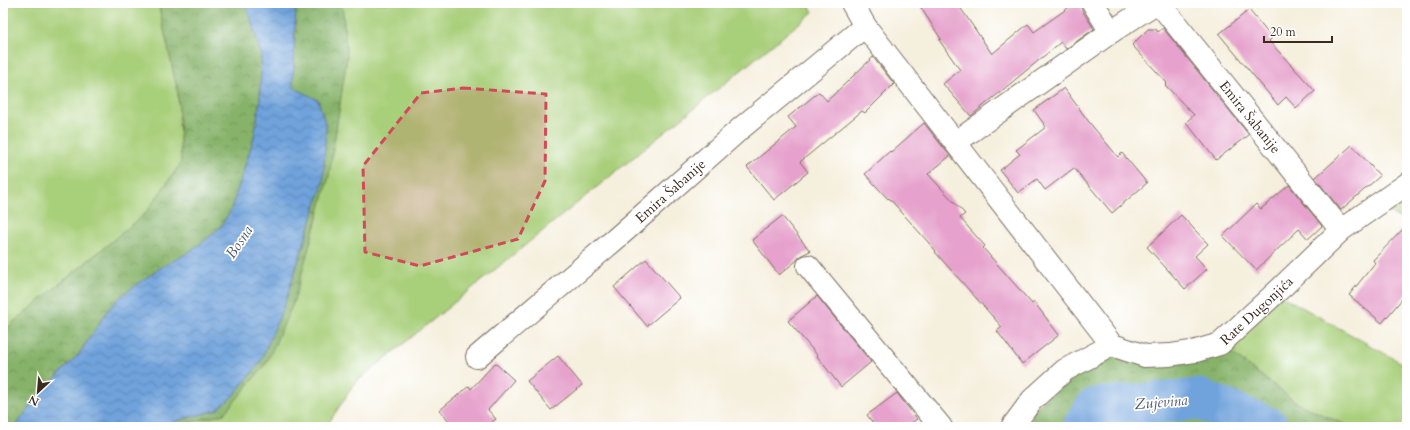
<svg xmlns="http://www.w3.org/2000/svg" width="1410" height="430" font-family="Cardo,serif">
<defs>
<pattern id="forest-crowns" width="20" height="18" patternUnits="userSpaceOnUse"><rect width="20" height="18" fill="#86b269"/><path d="M2 6a3 3 0 1 1 6 0M12 15a3 3 0 1 1 6 0" fill="none" stroke="#6f9156"/></pattern>
<pattern id="water-waves" width="16" height="10" patternUnits="userSpaceOnUse"><rect width="16" height="10" fill="#6fa2db"/><path d="M0 5q4-4 8 0t8 0" fill="none" stroke="#5c84b1"/></pattern>
</defs>
<rect width="100%" height="100%" fill="#fff"/>
<filter id="ink" filterUnits="userSpaceOnUse"><feTurbulence type="fractalNoise" baseFrequency=".025" numOctaves="2"/><feDisplacementMap in="SourceGraphic" scale="8" xChannelSelector="R" yChannelSelector="G"/><feConvolveMatrix kernelMatrix="1 2 1 2 8 2 1 2 1" color-interpolation-filters="sRGB"/></filter>
<filter id="wash" filterUnits="userSpaceOnUse"><feTurbulence type="fractalNoise" baseFrequency=".012" numOctaves="4" result="noise"/><feDisplacementMap in="SourceGraphic" scale="16" xChannelSelector="R" yChannelSelector="G"/><feGaussianBlur stdDeviation="0.9" result="paint"/><feColorMatrix in="noise" values="0 0 0 0 0 0 0 0 0 0 0 0 0 0 0 0 0 1.4 0 .05"/><feComposite in="paint" operator="in"/></filter>
<g filter="url(#wash)">
<rect width="100%" height="100%" fill="#f5efdd"/>
<g fill="#a8cf79" stroke="#727c4c">
<path d="M 3,3 L 158,3 L 178,93 L 181,163 L 145,214 L 11,324 L 3,335 Z"/>
<path d="M 342,3 L 808,3 L 813,12 L 355,383 L 326,427 L 172,427 L 224,414 L 293,304 L 329,176 L 347,57 Z"/>
<path d="M 1407,199 L 1407,223 L 1386,210 Z"/>
<path d="M 1273,291 L 1407,366 L 1407,427 L 1350,427 L 1297,403 L 1217,342 Z"/>
</g>
<g fill="url(#forest-crowns)" stroke="#606e44">
<path d="M 158,3 L 245,3 L 253,26 L 261,55 L 260,100 L 254,137 L 231,210 L 221,226 L 208,238 L 108,310 L 79,354 L 40,394 L 15,427 L 3,427 L 3,335 L 11,324 L 145,214 L 181,163 L 178,93 Z"/>
<path d="M 296,3 L 342,3 L 347,57 L 329,176 L 293,304 L 266,364 L 224,414 L 172,427 L 155,427 L 217,410 L 285,303 L 303,248 L 323,183 L 326,126 L 318,100 L 293,87 Z"/>
<path d="M 1217,342 L 1297,403 L 1350,427 L 1160,427 L 1156,426 L 1150,427 L 1029,427 L 1035,408 L 1095,356 Z"/>
</g>
<path fill="url(#water-waves)" stroke="#55667c" d="M 245,3 L 296,3 L 293,87 L 318,100 L 326,126 L 323,183 L 285,303 L 260,363 L 233,396 L 217,410 L 155,427 L 15,427 L 40,394 L 79,354 L 108,310 L 121,296 L 160,268 L 191,251 L 208,238 L 221,226 L 231,210 L 254,137 L 260,100 L 261,55 L 253,26 Z"/>
<g fill="none" stroke-linecap="round" stroke-linejoin="round">
<path stroke="#6fa2db" stroke-width="41" d="M 1083,427 L 1095,408 L 1199,399 L 1268,427"/>
</g>
<g id="blocks">
<g fill="#e6a2cc">
<path d="M 918,3 L 957,3 L 992,54 L 1028,24 L 1034,32 L 1075,3 L 1081,3 L 1082,10 L 1094,29 L 1066,49 L 1061,42 L 971,116 L 943,84 L 960,70 L 939,40 L 941,39 Z"/>
<path d="M 1249,10 L 1272,38 L 1269,41 L 1315,91 L 1296,108 L 1286,97 L 1278,105 L 1219,34 Z"/>
<path d="M 1163,28 L 1249,135 L 1216,160 L 1186,122 L 1194,115 L 1165,85 L 1167,83 L 1132,45 L 1148,29 L 1156,29 L 1158,32 Z"/>
<path d="M 873,57 L 894,84 L 865,113 L 862,111 L 800,162 L 808,172 L 774,200 L 747,167 L 796,127 L 788,117 L 819,92 L 827,101 Z"/>
<path d="M 1064,88 L 1089,122 L 1118,157 L 1122,153 L 1147,183 L 1112,213 L 1074,168 L 1045,190 L 1037,179 L 1018,193 L 1000,170 L 1020,154 L 1016,150 L 1046,127 L 1034,110 Z"/>
<path d="M 924,123 L 950,156 L 928,174 L 965,214 L 960,218 L 985,246 L 983,248 L 1032,304 L 1034,302 L 1059,335 L 1022,364 L 997,331 L 1002,327 L 935,252 L 936,251 L 889,198 L 888,199 L 865,174 L 890,151 L 891,152 Z"/>
<path d="M 1352,145 L 1380,176 L 1341,210 L 1315,178 Z"/>
<path d="M 1289,185 L 1322,226 L 1308,239 L 1299,229 L 1256,270 L 1223,236 L 1256,204 L 1261,209 Z"/>
<path d="M 1181,215 L 1208,244 L 1195,256 L 1207,269 L 1185,289 L 1147,247 Z"/>
<path d="M 782,216 L 810,251 L 800,256 L 796,261 L 779,275 L 752,240 Z"/>
<path d="M 1407,225 L 1407,293 L 1382,323 L 1349,295 L 1375,263 L 1373,260 Z"/>
<path d="M 646,259 L 680,298 L 647,326 L 614,287 Z"/>
<path d="M 817,296 L 871,362 L 841,387 L 817,356 L 818,356 L 788,321 Z"/>
<path d="M 558,356 L 582,385 L 551,410 L 527,381 Z"/>
<path d="M 495,363 L 514,380 L 488,410 L 496,419 L 486,427 L 454,427 L 440,410 L 469,386 L 471,389 Z"/>
<path d="M 897,393 L 917,419 L 906,427 L 876,427 L 867,415 Z"/>
</g>
</g>
</g>
<g filter="url(#ink)">
<use href="#blocks" fill-opacity="0" stroke="#7c6f61" stroke-width="1"/>
<g fill="none" stroke-linecap="round" stroke-linejoin="round">
<defs>
<g id="minor">
<path d="M 852,3 L 865,26 L 1112,345"/>
<path d="M 1093,3 L 1111,32"/>
<path id="s1" d="M 1159,3 L 1341,230"/>
<path d="M 956,142 L 1111,32 L 1156,3"/>
<path d="M 808,266 L 941,427"/>
<path id="s2" d="M 477,357 L 619,236 L 740,129 L 865,26"/>
<path id="s3" d="M 1012,427 L 1032,400 L 1065,370 L 1112,345 L 1145,356 L 1170,355 L 1196,351 L 1220,344 L 1282,287 L 1341,230 L 1407,184"/>
</g>
</defs>
<use href="#minor" stroke="#7c6f61" stroke-width="24"/>
<use href="#minor" stroke="#fff" stroke-width="22"/>
</g>
</g>
<path fill="#d1495b" fill-opacity="0.2" stroke="#d1495b" stroke-width="3" stroke-dasharray="8 5" stroke-linejoin="round" d="M 463,88 L 546,94 L 545,181 L 518,239 L 420,266 L 365,252 L 363,166 L 421,93 Z"/>
<g text-anchor="middle" stroke-width="3.5" stroke-linejoin="round" paint-order="stroke">
<g font-size="14" fill="#3b2a1e" stroke="#fff">
<text dy="5" stroke="none"><textPath href="#s1" startOffset="146">Emira Šabanije</textPath></text>
<text dy="5" stroke="none"><textPath href="#s2" startOffset="255">Emira Šabanije</textPath></text>
<text dy="5" stroke="none"><textPath href="#s3" startOffset="292">Rate Dugonjića</textPath></text>
</g>
<g font-size="15" font-style="italic" fill="#505a6a" stroke="#fff">
<text transform="translate(239 242) rotate(-56)" y="5">Bosna</text>
<text transform="translate(1161 402) rotate(-5)" y="5">Zujevina</text>
</g>
</g>
<rect width="1410" height="430" fill="none" stroke="#fff" stroke-width="16"/>
<g transform="translate(38 392) rotate(206)" stroke="#ffffff" stroke-width="3" paint-order="stroke">
<path d="M0-3L7 15L0 10L-7 15Z" fill="#3b2a1e"/>
<text y="-6" font-size="11" font-weight="bold" text-anchor="middle" fill="#3b2a1e">N</text>
</g>
<path d="M1264 36v6h68v-6" fill="none" stroke="#3b2a1e" stroke-width="2"/>
<text x="1270" y="36" font-size="12" fill="#3b2a1e" stroke="#ffffff" stroke-width="3" paint-order="stroke">20 m</text>
</svg>
